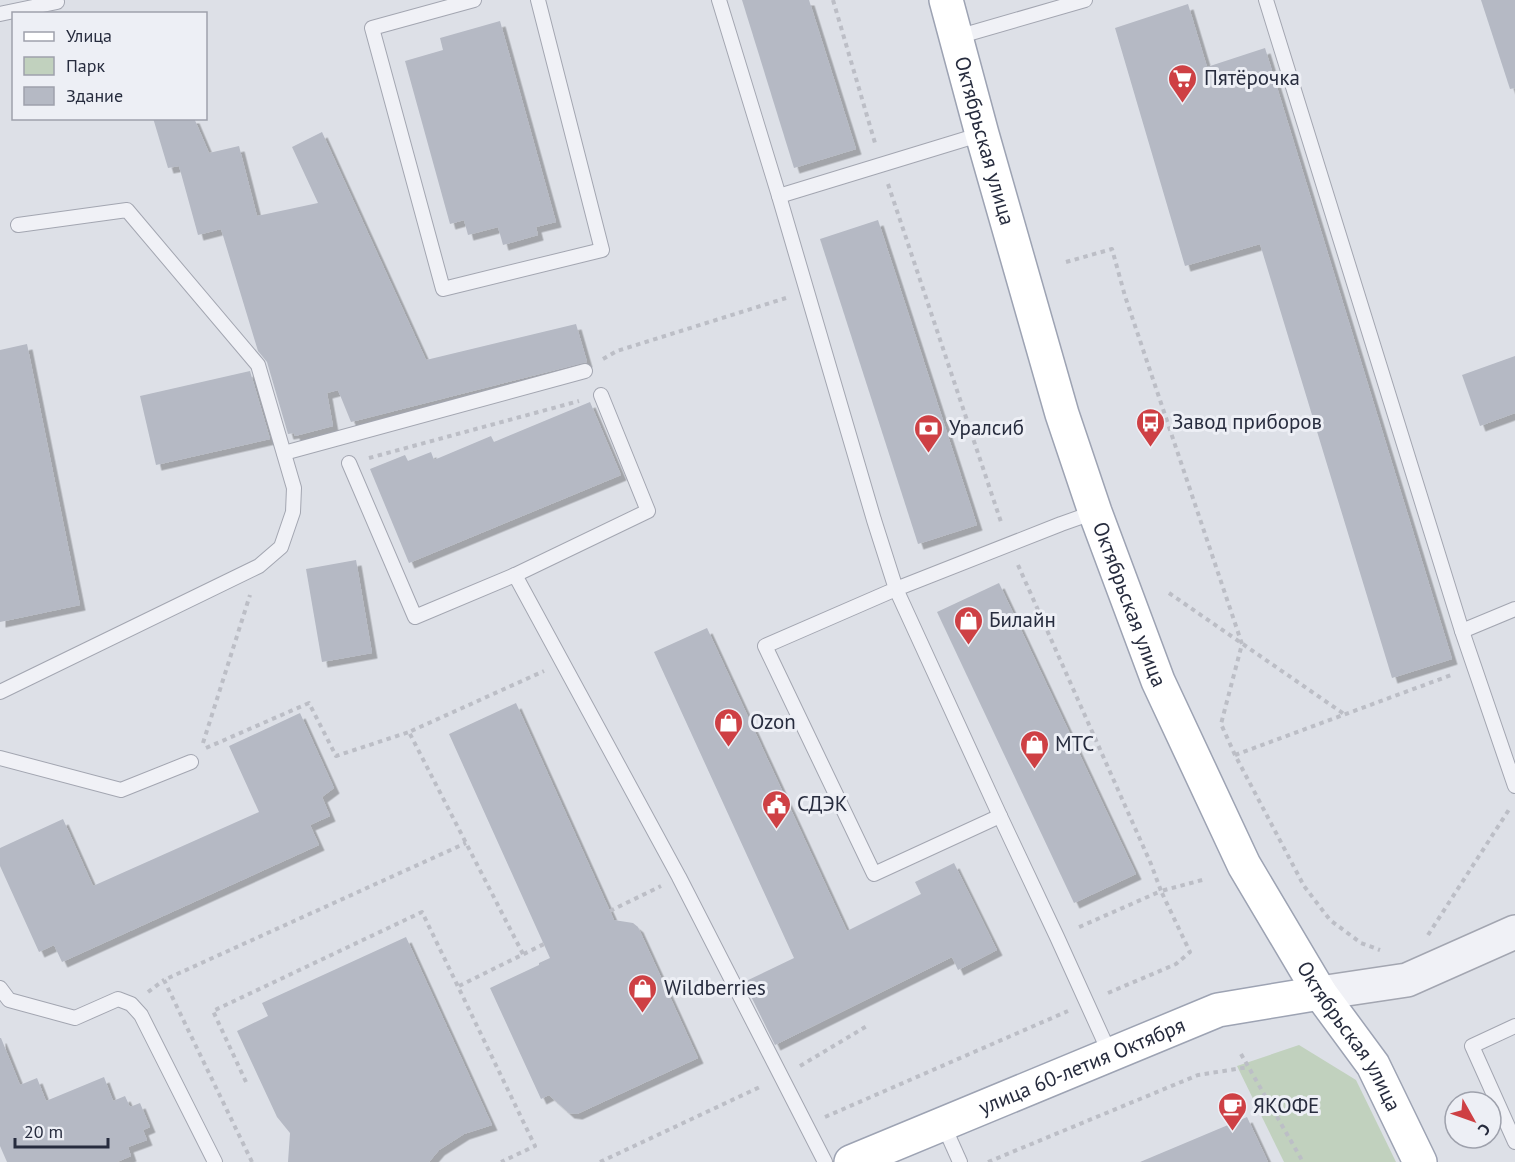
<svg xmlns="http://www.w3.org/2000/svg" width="1515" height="1162" font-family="'PT Sans',sans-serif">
<defs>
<filter id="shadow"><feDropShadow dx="5.5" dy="5.5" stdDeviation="0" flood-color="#0004"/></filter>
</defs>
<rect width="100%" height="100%" fill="#dde0e7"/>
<path fill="#c1d1be" d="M 1299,1045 L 1356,1080 L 1396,1162 L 1284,1162 L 1237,1066 Z"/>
<g fill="#b5b9c4" filter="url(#shadow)">
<path d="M 742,0 L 809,0 L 856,149 L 794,168 Z"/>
<path d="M 1481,0 L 1515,0 L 1515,88 L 1510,89 Z"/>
<path d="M 1188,4 L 1207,67 L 1265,48 L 1452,659 L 1392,678 L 1260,244 L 1185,266 L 1115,28 Z"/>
<path d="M 500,21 L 556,222 L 536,227 L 538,235 L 503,245 L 498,227 L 468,235 L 464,220 L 450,224 L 405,61 L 443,50 L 440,38 Z"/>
<path d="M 153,118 L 194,118 L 209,153 L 239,146 L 257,216 L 318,203 L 292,147 L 322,132 L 426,360 L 576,324 L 587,362 L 351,422 L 338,390 L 327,393 L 333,426 L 295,436 L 294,433 L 288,434 L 267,362 L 258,351 L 221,229 L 198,235 L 179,166 L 168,168 Z"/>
<path d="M 878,220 L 977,525 L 918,544 L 820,239 Z"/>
<path d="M 27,344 L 80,605 L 0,622 L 0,350 Z"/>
<path d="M 1515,356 L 1515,413 L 1480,426 L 1462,375 Z"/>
<path d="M 250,371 L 270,439 L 156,465 L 140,396 Z"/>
<path d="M 590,402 L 621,475 L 409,563 L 370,469 L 405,455 L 408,461 L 431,452 L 434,460 L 491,436 L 494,442 Z"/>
<path d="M 356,560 L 372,653 L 322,662 L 306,569 Z"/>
<path d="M 999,583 L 1136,874 L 1074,903 L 937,612 Z"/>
<path d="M 707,628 L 847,931 L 921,894 L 915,882 L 954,863 L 997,950 L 958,970 L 952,957 L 775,1045 L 744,982 L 794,958 L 654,652 Z"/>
<path d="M 516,703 L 614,920 L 633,923 L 638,927 L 698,1058 L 577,1114 L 569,1113 L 549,1095 L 541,1099 L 490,988 L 539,965 L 539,963 L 550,958 L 449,734 Z"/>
<path d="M 300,713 L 334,788 L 322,797 L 330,816 L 310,825 L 319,845 L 62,962 L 54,945 L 39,952 L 0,866 L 0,848 L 63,819 L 93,886 L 259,812 L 229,746 Z"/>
<path d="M 406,937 L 492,1125 L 464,1134 L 439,1150 L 429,1162 L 288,1162 L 290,1133 L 277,1117 L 237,1031 L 268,1016 L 262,1003 Z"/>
<path d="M 0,1038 L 1,1038 L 20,1085 L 37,1078 L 46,1101 L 104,1077 L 113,1101 L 125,1096 L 130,1107 L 140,1103 L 150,1127 L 143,1130 L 147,1140 L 128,1147 L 131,1156 L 117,1162 L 7,1162 L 0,1146 Z"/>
<path d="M 1247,1117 L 1268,1162 L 1140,1162 Z"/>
</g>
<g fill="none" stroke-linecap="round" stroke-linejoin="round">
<defs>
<g id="service">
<path d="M 474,0 L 372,28 L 443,289 L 602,250 L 538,0"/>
<path d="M 719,0 L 779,196"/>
<path d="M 1266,0 L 1462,631"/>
<path d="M 0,14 L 57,2 L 56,0"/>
<path d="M 957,37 L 1085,0"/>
<path d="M 982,134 L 779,196 L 874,520 L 896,589 L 765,646 L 874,874 L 1000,816"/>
<path d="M 284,453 L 585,371"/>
<path d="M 349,463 L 415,617 L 515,575 L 648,511 L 601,395"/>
<path d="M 1095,512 L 1061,524 L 896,589 L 1000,816 L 1057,937 L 1110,1054"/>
<path d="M 515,575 L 679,877 L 825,1162"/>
<path d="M 1515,609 L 1462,631 L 1515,786"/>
<path d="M 0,692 L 259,566 L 281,547 L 293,512 L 294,488 L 258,365 L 127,210 L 18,225"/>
<path d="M 0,758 L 121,790 L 191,762"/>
<path d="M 0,988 L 9,1000 L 75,1018 L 118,999 L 131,1004 L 141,1015 L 215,1162"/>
<path d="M 1515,1026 L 1472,1046 L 1515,1142"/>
<path d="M 943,1124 L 960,1162"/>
</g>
<path id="tertiary" d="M 1320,993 L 1407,980 L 1515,932"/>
<g id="primary">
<path id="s1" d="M 946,0 L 982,134 L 1062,414 L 1095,512 L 1158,681 L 1244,865 L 1320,993 L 1373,1065 L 1420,1162"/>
<path id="s2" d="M 851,1162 L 1218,1010 L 1320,993"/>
</g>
</defs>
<use href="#service" stroke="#a3a6b1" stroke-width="16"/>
<use href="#tertiary" stroke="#a3a6b1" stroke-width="36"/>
<use href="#primary" stroke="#9da3b3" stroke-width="36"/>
<g stroke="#bcbec6" stroke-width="4" stroke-dasharray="4.5 4.5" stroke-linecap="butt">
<path d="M 833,0 L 875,143"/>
<path d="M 888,184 L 1002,525"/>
<path d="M 1066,262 L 1112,249 L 1125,296 L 1242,644 L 1221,724 L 1235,755 L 1304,886 L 1330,920 L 1361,943 L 1380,950"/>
<path d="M 603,359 L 617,351 L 786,298"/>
<path d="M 369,458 L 579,401"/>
<path d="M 1018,565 L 1151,864 L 1161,891 L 1077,928"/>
<path d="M 1169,593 L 1344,714"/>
<path d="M 203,743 L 250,595"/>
<path d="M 206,748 L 309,703 L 336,756 L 409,732"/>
<path d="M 1235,755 L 1454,674"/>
<path d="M 610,911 L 661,886"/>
<path d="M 1428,935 L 1510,808"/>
<path d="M 523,954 L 409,732 L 544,671"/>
<path d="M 459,986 L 544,944"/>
<path d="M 148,992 L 164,980"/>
<path d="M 1108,993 L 1176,964 L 1190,952 L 1161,891 L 1206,879"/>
<path d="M 1241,1054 L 1303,1162"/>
<path d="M 800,1066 L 867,1026"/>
<path d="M 246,1082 L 213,1011 L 422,912 L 535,1146 L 501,1162"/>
<path d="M 825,1117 L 1068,1011"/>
<path d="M 252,1162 L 164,980 L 466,843"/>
<path d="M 600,1162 L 762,1086"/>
<path d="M 988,1162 L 1198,1075 L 1249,1067"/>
</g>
<use href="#service" stroke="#f0f1f6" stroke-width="14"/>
<use href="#tertiary" stroke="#f0f1f6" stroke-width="33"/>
<use href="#primary" stroke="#fff" stroke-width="33"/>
</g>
<defs>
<symbol id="supermarket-pin" viewBox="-11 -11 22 30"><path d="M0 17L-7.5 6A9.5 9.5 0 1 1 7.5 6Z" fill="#ce4044" stroke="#edeff5"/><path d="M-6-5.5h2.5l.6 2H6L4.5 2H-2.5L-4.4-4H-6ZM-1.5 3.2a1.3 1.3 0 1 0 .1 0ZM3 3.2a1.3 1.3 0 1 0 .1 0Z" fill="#fff"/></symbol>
<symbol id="bus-pin" viewBox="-11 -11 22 30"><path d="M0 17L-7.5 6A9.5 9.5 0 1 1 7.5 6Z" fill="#ce4044" stroke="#edeff5"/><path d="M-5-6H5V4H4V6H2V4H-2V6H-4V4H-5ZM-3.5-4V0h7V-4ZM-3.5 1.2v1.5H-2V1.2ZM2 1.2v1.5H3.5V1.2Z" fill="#fff"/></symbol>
<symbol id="bank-pin" viewBox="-11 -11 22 30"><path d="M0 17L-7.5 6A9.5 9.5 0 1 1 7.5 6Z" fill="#ce4044" stroke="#edeff5"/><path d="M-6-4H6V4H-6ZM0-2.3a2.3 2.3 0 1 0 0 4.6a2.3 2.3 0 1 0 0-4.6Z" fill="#fff"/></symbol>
<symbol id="shop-pin" viewBox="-11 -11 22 30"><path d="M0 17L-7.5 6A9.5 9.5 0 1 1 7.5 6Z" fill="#ce4044" stroke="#edeff5"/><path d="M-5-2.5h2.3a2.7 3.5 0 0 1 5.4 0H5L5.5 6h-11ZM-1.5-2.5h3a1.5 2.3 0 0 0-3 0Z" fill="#fff"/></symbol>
<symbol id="civic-pin" viewBox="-11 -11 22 30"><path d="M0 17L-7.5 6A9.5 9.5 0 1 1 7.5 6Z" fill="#ce4044" stroke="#edeff5"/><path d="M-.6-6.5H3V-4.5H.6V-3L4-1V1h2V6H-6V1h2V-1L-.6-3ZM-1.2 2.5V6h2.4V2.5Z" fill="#fff"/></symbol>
<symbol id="cafe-pin" viewBox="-11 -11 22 30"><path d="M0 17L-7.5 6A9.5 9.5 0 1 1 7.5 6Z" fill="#ce4044" stroke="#edeff5"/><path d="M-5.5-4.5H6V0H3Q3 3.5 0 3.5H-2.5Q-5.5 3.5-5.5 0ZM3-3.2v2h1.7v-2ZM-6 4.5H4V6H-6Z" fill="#fff"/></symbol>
</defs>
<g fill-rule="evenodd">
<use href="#supermarket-pin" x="1166" y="62" width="33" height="45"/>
<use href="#bus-pin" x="1134" y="406" width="33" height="45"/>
<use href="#bank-pin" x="912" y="412" width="33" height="45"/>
<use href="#shop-pin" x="952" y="604" width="33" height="45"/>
<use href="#shop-pin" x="712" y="706" width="33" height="45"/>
<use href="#shop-pin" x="1018" y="728" width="33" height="45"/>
<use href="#civic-pin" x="760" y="788" width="33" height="45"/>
<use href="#shop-pin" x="626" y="972" width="33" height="45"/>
<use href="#cafe-pin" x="1216" y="1090" width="33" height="45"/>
</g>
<g text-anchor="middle" stroke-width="6" stroke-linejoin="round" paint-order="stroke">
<g font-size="21" fill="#272c3e" stroke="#edeff5" text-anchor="start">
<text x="1204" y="85">Пятёрочка</text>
<text x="1172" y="429">Завод приборов</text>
<text x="949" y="435">Уралсиб</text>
<text x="989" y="627">Билайн</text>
<text x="750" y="729">Ozon</text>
<text x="1055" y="751">МТС</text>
<text x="797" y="811">СДЭК</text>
<text x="664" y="995">Wildberries</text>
<text x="1253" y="1113">ЯКОФЕ</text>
</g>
<g font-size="21" fill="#272c3e" stroke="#edeff5">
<text dy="7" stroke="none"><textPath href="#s1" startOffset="146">Октябрьская улица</textPath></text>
<text dy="7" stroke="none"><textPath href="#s1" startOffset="632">Октябрьская улица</textPath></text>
<text dy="7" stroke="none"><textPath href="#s1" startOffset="1118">Октябрьская улица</textPath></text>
<text dy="7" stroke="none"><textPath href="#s2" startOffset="250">улица 60-летия Октября</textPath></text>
</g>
</g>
<rect x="12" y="12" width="195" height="108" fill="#edeff5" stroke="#9ea1ac" stroke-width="1.5"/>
<rect x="24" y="32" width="30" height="9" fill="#ffffff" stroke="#9ea1ac" stroke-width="1.5"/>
<text x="66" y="42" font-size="18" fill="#272c3e">Улица</text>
<rect x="24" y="57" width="30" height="18" fill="#c1d1be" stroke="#9ea1ac" stroke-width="1.5"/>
<text x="66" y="72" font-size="18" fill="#272c3e">Парк</text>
<rect x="24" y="87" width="30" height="18" fill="#b5b9c4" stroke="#9ea1ac" stroke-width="1.5"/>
<text x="66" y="102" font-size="18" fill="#272c3e">Здание</text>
<g transform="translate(1473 1120) rotate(130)"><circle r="28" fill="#edeff5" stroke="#9ea1ac" stroke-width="1.5"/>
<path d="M0-4.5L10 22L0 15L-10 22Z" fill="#ce4044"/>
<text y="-9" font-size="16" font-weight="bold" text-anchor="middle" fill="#272c3e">С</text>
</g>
<path d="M15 1138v9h93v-9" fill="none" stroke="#272c3e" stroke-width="3"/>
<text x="24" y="1138" font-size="18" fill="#272c3e" stroke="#edeff5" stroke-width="4.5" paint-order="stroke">20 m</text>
</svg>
